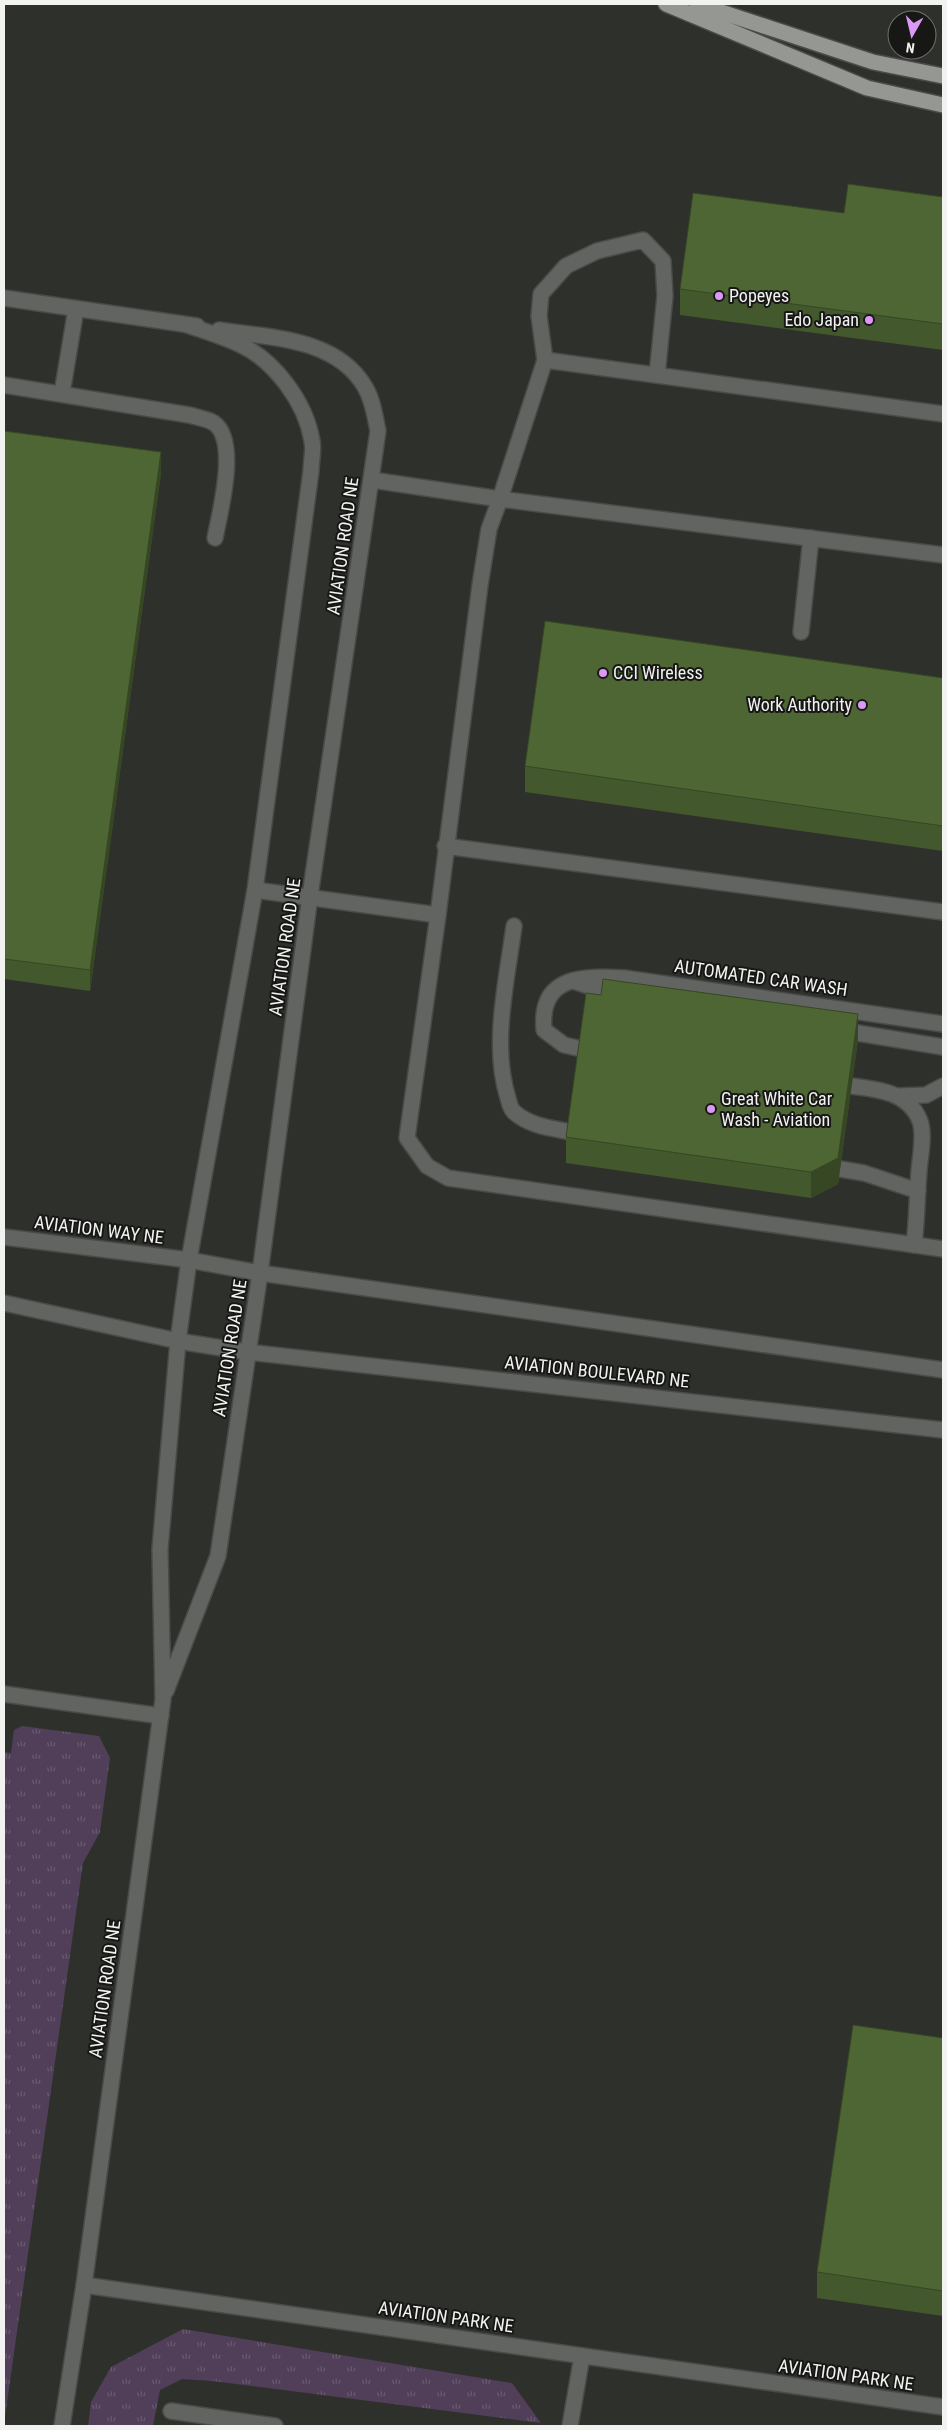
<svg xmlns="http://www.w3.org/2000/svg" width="947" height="2430" font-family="'Roboto Condensed',sans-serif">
<defs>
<pattern id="grass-tufts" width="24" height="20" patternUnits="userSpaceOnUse" patternTransform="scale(1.25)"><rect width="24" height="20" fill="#513e59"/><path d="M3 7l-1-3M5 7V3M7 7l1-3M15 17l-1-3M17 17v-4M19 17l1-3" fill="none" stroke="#6a5a71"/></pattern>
</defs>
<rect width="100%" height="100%" fill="#2e302c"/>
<g fill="url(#grass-tufts)">
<path d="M 22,1726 L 99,1736 L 110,1758 L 100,1832 L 83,1863 L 4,2424 L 4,1752 L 11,1753 L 14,1730 Z"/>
<path d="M 183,2329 L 512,2383 L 541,2423 L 212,2381 L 182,2379 L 160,2390 L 153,2426 L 88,2426 L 91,2402 L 111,2367 Z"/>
</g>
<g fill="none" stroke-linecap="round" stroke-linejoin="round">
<defs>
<g id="minor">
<path d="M 4,298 L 197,326"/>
<path d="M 545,360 L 539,316 L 541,294 L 566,266 L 597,251 L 643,240 L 663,261 L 665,296 L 657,375"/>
<path d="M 4,385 L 189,415 C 196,417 208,419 214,423 C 239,441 220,512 215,538"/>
<path d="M 62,393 L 76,309"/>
<path d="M 372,480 L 500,499 L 545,360 L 943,414"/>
<path d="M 801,632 L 811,538"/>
<path d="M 445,846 L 943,912"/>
<path d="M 255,890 L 438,915 L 480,585 L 489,529 L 500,499 L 943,555"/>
<path d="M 438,915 L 407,1138 L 427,1166 L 448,1178 L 943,1249"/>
<path d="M 514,926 C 507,980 491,1045 508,1098 C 509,1102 510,1108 514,1112 C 530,1126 550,1128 571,1132"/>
<path d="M 573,981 L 621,997"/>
<path d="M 839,1030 L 943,1047"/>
<path d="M 582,1049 L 564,1045 L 544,1030 C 539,975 583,976 624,978 L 943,1024"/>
<path d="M 851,1086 C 877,1089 909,1092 920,1121 C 925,1135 920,1157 919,1171 C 917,1196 917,1220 914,1245"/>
<path d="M 898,1096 L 926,1095 L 943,1086"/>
<path d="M 840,1169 L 864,1173 L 918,1191"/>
<path d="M 4,1237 L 189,1260 L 260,1273 L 943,1370"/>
<path d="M 4,1303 L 178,1341 L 247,1352 L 943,1430"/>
<path d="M 166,1691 L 218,1556 L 260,1273 L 310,896 L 378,431 C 375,417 373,400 365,387 C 336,337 269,338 219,330"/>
<path d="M 4,1694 L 161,1716"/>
<path d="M 84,2285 L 943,2407"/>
<path d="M 171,2411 L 275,2426"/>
<path d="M 62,2426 L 84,2285 L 163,1699 L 160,1549 L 178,1341 L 189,1260 L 255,890 L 311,471 C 311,462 314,450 312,441 C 306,403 275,361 241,345 C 224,337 205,331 187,325"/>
<path d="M 570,2426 L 582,2356"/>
</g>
<g id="major">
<path d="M 666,4 L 867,88 L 943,105"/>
<path d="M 697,4 L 873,62 L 943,76"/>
</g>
</defs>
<use href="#minor" stroke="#494b48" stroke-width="18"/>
<use href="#major" stroke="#494b48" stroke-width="18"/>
<use href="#minor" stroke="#626462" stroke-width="15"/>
<use href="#major" stroke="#959793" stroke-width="15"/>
</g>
<g fill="#43582c">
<path d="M 943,197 L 943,350 L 680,315 L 680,289 L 844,213 Z"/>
<path d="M 4,431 L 161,473 L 90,991 L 4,979 Z"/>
<path d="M 943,678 L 943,851 L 525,792 L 525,766 Z"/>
<path d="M 858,1040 L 838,1184 L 811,1198 L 566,1163 L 566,1137 Z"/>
<path d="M 943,2038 L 943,2316 L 817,2298 L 817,2272 Z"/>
</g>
<g fill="#374724">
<path d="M 161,452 L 161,473 L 90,991 L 90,970 Z"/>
<path d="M 858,1014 L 858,1040 L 838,1184 L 811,1198 L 811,1172 Z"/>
</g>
<g fill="#4e6633" stroke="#374724">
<path d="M 848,184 L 943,197 L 943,324 L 680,289 L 693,193 L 844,213 Z"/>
<path d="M 4,431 L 161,452 L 90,970 L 4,959 Z"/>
<path d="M 545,621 L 943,678 L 943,826 L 525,766 Z"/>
<path d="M 603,979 L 858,1014 L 838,1158 L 811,1172 L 566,1137 L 586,993 L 601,995 Z"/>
<path d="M 853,2025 L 943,2038 L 943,2291 L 817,2272 Z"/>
</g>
<g fill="#db99f5" stroke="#171816" stroke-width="2">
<circle cx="719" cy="296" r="5"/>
<circle cx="869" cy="320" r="5"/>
<circle cx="603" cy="673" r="5"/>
<circle cx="862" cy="705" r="5"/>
<circle cx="711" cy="1109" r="5"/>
</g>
<g text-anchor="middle" stroke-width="4" stroke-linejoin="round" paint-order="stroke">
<g font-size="18" fill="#f2f3f1" stroke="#171816" text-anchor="start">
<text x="729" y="302">Popeyes</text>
<text x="859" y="326" text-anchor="end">Edo Japan</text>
<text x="613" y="679">CCI Wireless</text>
<text x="852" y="711" text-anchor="end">Work Authority</text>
<text x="721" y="1105">Great White Car<tspan x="721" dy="21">Wash - Aviation</tspan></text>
</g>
<g font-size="18" fill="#f2f3f1" stroke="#171816">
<text transform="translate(343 546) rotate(-82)" y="6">AVIATION ROAD NE</text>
<text transform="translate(285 947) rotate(-82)" y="6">AVIATION ROAD NE</text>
<text transform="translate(761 978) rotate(8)" y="6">AUTOMATED CAR WASH</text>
<text transform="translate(99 1230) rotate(7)" y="6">AVIATION WAY NE</text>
<text transform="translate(230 1348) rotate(-81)" y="6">AVIATION ROAD NE</text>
<text transform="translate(597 1372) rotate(6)" y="6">AVIATION BOULEVARD NE</text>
<text transform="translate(105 1989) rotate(-82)" y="6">AVIATION ROAD NE</text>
<text transform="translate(446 2317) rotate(8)" y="6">AVIATION PARK NE</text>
<text transform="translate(846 2375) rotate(8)" y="6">AVIATION PARK NE</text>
</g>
</g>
<rect width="947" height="2430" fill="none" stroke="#f2f3f1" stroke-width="10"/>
<g transform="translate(912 35) rotate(188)"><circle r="24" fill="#171816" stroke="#6f706e"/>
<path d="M0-4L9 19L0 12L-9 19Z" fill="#db99f5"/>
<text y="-8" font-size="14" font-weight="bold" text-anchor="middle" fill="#f2f3f1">N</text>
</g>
</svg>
